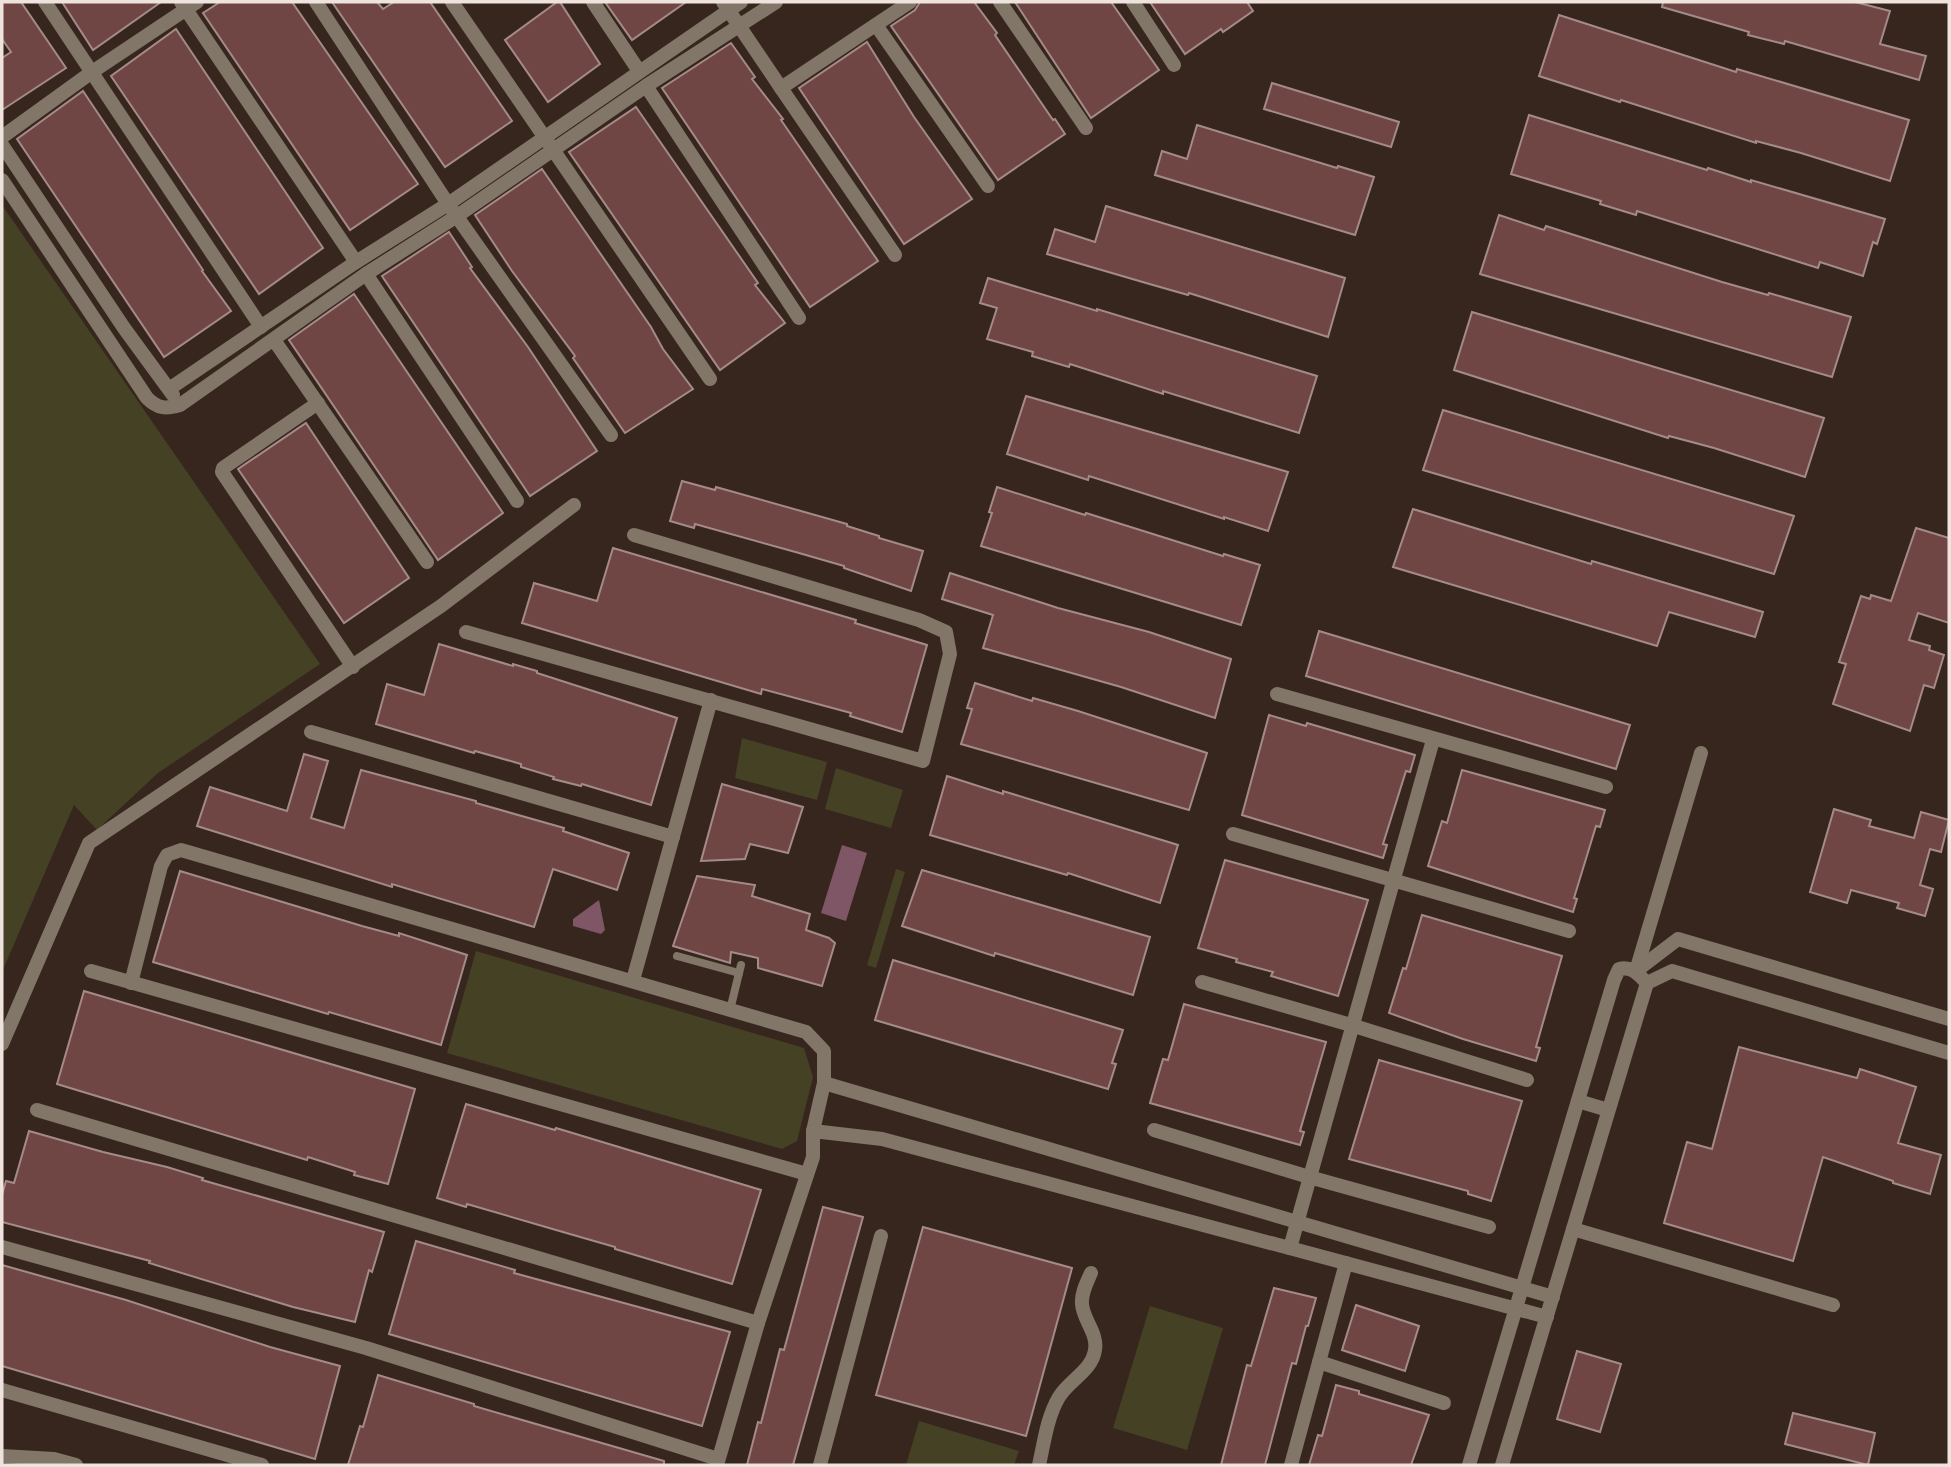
<svg xmlns="http://www.w3.org/2000/svg" width="1951" height="1467" font-family="Mulish,sans-serif">
<rect width="100%" height="100%" fill="#37261d"/>
<g fill="#444124">
<path d="M 2,205 L 320,664 L 158,773 L 97,830 L 74,805 L 2,972 Z"/>
<path d="M 742,738 L 827,762 L 817,800 L 735,778 Z"/>
<path d="M 836,768 L 903,790 L 891,828 L 825,809 Z"/>
<path d="M 896,869 L 905,872 L 876,968 L 867,965 Z"/>
<path d="M 476,951 L 804,1048 L 813,1077 L 797,1141 L 782,1149 L 447,1053 Z"/>
<path d="M 1150,1306 L 1223,1328 L 1187,1450 L 1113,1428 Z"/>
<path d="M 919,1421 L 1019,1451 L 1014,1465 L 906,1465 Z"/>
</g>
<g fill="#7e5665">
<path d="M 842,845 L 867,853 L 846,921 L 821,913 Z"/>
<path d="M 599,900 L 605,930 L 601,934 L 573,926 L 573,919 Z"/>
</g>
<g fill="#6f4644" stroke="#a48b8a" stroke-width="2">
<path d="M 2,2 L 21,2 L 66,68 L 2,110 L 2,58 L 11,52 L 2,39 Z"/>
<path d="M 62,2 L 161,2 L 93,50 Z"/>
<path d="M 220,2 L 292,2 L 418,184 L 350,230 L 203,13 Z"/>
<path d="M 332,2 L 377,2 L 383,9 L 394,2 L 430,2 L 512,121 L 445,167 Z"/>
<path d="M 557,2 L 560,2 L 600,64 L 548,102 L 505,40 Z"/>
<path d="M 605,2 L 686,2 L 632,40 Z"/>
<path d="M 920,2 L 974,2 L 997,33 L 995,35 L 1053,120 L 1055,119 L 1065,134 L 998,180 L 891,26 L 915,10 Z"/>
<path d="M 1015,2 L 1111,2 L 1159,70 L 1091,118 Z"/>
<path d="M 1150,2 L 1247,2 L 1253,11 L 1223,32 L 1221,29 L 1185,54 Z"/>
<path d="M 1663,2 L 1855,2 L 1890,11 L 1880,44 L 1926,56 L 1919,80 L 1785,41 L 1784,44 L 1748,35 L 1749,32 L 1662,7 Z"/>
<path d="M 1559,15 L 1736,72 L 1737,69 L 1909,120 L 1890,181 L 1801,153 L 1756,141 L 1756,143 L 1621,100 L 1620,102 L 1539,76 Z"/>
<path d="M 176,29 L 323,248 L 259,294 L 111,76 Z"/>
<path d="M 867,42 L 914,117 L 972,199 L 904,244 L 799,88 Z"/>
<path d="M 731,43 L 755,77 L 752,79 L 783,119 L 781,120 L 878,261 L 810,307 L 662,88 Z"/>
<path d="M 1272,83 L 1399,122 L 1391,147 L 1264,109 Z"/>
<path d="M 83,91 L 203,270 L 202,271 L 231,311 L 164,357 L 17,139 Z"/>
<path d="M 636,107 L 758,283 L 755,285 L 785,323 L 720,370 L 569,152 Z"/>
<path d="M 1529,115 L 1707,170 L 1708,168 L 1751,182 L 1751,180 L 1885,219 L 1877,244 L 1873,242 L 1863,276 L 1820,262 L 1818,268 L 1637,211 L 1636,215 L 1600,204 L 1601,201 L 1511,174 Z"/>
<path d="M 1197,125 L 1337,168 L 1338,166 L 1374,177 L 1355,235 L 1155,175 L 1162,151 L 1187,159 Z"/>
<path d="M 542,169 L 651,327 L 663,349 L 693,389 L 625,433 L 573,358 L 575,356 L 512,271 L 475,215 Z"/>
<path d="M 1106,206 L 1345,278 L 1328,337 L 1189,293 L 1188,295 L 1146,283 L 1047,254 L 1055,229 L 1095,242 Z"/>
<path d="M 1499,215 L 1544,230 L 1546,226 L 1722,282 L 1768,295 L 1769,293 L 1851,317 L 1832,377 L 1480,274 Z"/>
<path d="M 449,232 L 472,267 L 470,268 L 528,347 L 597,451 L 530,496 L 382,276 Z"/>
<path d="M 988,278 L 1097,311 L 1097,309 L 1317,376 L 1299,433 L 1163,391 L 1163,394 L 1070,364 L 1069,367 L 1032,356 L 1033,352 L 987,339 L 997,308 L 980,303 Z"/>
<path d="M 354,294 L 503,513 L 438,560 L 289,340 Z"/>
<path d="M 1472,312 L 1824,418 L 1805,477 L 1714,448 L 1669,436 L 1668,438 L 1454,370 Z"/>
<path d="M 1026,396 L 1288,472 L 1268,531 L 1224,517 L 1224,519 L 1089,476 L 1088,480 L 1007,454 Z"/>
<path d="M 1443,410 L 1794,516 L 1774,574 L 1423,470 Z"/>
<path d="M 306,423 L 409,578 L 344,623 L 238,469 Z"/>
<path d="M 682,481 L 715,490 L 716,487 L 847,524 L 847,526 L 879,536 L 879,538 L 923,551 L 911,591 L 844,568 L 844,566 L 799,553 L 695,524 L 694,528 L 670,521 Z"/>
<path d="M 997,487 L 1085,515 L 1086,513 L 1223,556 L 1224,554 L 1260,565 L 1241,625 L 981,546 L 992,513 L 989,512 Z"/>
<path d="M 1413,509 L 1591,564 L 1592,561 L 1763,612 L 1755,637 L 1669,612 L 1657,646 L 1393,567 Z"/>
<path d="M 1916,528 L 1949,538 L 1949,623 L 1918,613 L 1909,640 L 1930,646 L 1929,650 L 1944,655 L 1934,688 L 1924,685 L 1910,731 L 1833,704 L 1846,664 L 1839,662 L 1861,596 L 1870,599 L 1871,595 L 1891,601 Z"/>
<path d="M 613,548 L 856,620 L 855,623 L 927,645 L 902,732 L 850,716 L 851,713 L 762,689 L 761,694 L 522,623 L 534,583 L 597,601 Z"/>
<path d="M 950,573 L 1058,608 L 1149,632 L 1231,659 L 1215,718 L 1121,687 L 983,648 L 993,615 L 942,599 Z"/>
<path d="M 1319,631 L 1630,725 L 1616,769 L 1306,676 Z"/>
<path d="M 439,644 L 513,666 L 513,664 L 537,671 L 537,673 L 677,718 L 651,805 L 582,784 L 581,786 L 553,779 L 554,777 L 521,767 L 521,764 L 475,751 L 474,753 L 376,724 L 387,684 L 424,695 Z"/>
<path d="M 975,683 L 1032,701 L 1033,698 L 1078,711 L 1207,753 L 1189,810 L 961,744 L 972,709 L 967,708 Z"/>
<path d="M 1269,715 L 1306,726 L 1307,723 L 1415,755 L 1410,772 L 1406,771 L 1383,844 L 1387,845 L 1383,858 L 1242,815 Z"/>
<path d="M 304,754 L 328,761 L 311,818 L 344,828 L 361,770 L 476,801 L 476,803 L 564,828 L 563,831 L 629,853 L 617,890 L 553,869 L 534,927 L 392,884 L 392,887 L 197,826 L 210,787 L 287,811 Z"/>
<path d="M 1462,770 L 1605,810 L 1600,827 L 1596,826 L 1574,898 L 1577,899 L 1573,912 L 1428,866 L 1442,821 L 1447,823 Z"/>
<path d="M 947,776 L 1003,794 L 1003,791 L 1178,845 L 1160,903 L 1068,873 L 1067,875 L 930,835 Z"/>
<path d="M 722,784 L 803,807 L 788,853 L 750,844 L 745,859 L 701,861 Z"/>
<path d="M 1834,809 L 1871,820 L 1869,826 L 1914,838 L 1921,812 L 1949,820 L 1941,852 L 1930,849 L 1920,885 L 1933,889 L 1925,916 L 1897,908 L 1899,903 L 1851,890 L 1847,903 L 1810,892 Z"/>
<path d="M 1225,860 L 1368,900 L 1338,996 L 1271,976 L 1273,972 L 1236,962 L 1237,959 L 1198,948 Z"/>
<path d="M 922,870 L 1150,937 L 1133,995 L 995,953 L 994,956 L 902,926 Z"/>
<path d="M 180,871 L 362,926 L 399,936 L 399,933 L 467,955 L 441,1045 L 329,1012 L 328,1014 L 153,962 Z"/>
<path d="M 697,876 L 755,885 L 752,896 L 810,914 L 806,930 L 829,938 L 835,943 L 822,986 L 758,968 L 758,958 L 731,952 L 730,963 L 673,946 Z"/>
<path d="M 1422,915 L 1562,956 L 1536,1047 L 1540,1048 L 1536,1061 L 1463,1039 L 1389,1013 L 1403,968 L 1406,969 Z"/>
<path d="M 893,960 L 1123,1030 L 1112,1063 L 1116,1064 L 1108,1089 L 875,1020 Z"/>
<path d="M 84,991 L 415,1089 L 388,1184 L 354,1175 L 355,1172 L 308,1157 L 307,1160 L 57,1084 Z"/>
<path d="M 1184,1004 L 1326,1042 L 1300,1131 L 1304,1132 L 1300,1145 L 1150,1103 L 1163,1059 L 1168,1060 Z"/>
<path d="M 1739,1047 L 1857,1078 L 1860,1069 L 1916,1087 L 1898,1143 L 1941,1155 L 1930,1194 L 1893,1183 L 1893,1181 L 1823,1157 L 1793,1261 L 1664,1223 L 1687,1142 L 1712,1149 Z"/>
<path d="M 1379,1060 L 1522,1101 L 1491,1201 L 1468,1194 L 1468,1191 L 1349,1159 Z"/>
<path d="M 466,1104 L 555,1130 L 556,1128 L 761,1190 L 732,1284 L 615,1249 L 615,1247 L 556,1230 L 467,1204 L 466,1207 L 437,1198 Z"/>
<path d="M 29,1131 L 103,1152 L 167,1167 L 203,1178 L 202,1180 L 384,1232 L 372,1272 L 369,1270 L 355,1322 L 293,1307 L 149,1263 L 150,1261 L 2,1222 L 2,1195 L 6,1181 L 14,1183 Z"/>
<path d="M 823,1207 L 863,1217 L 793,1465 L 747,1465 L 758,1422 L 761,1423 L 780,1349 L 784,1350 Z"/>
<path d="M 923,1227 L 1072,1268 L 1026,1436 L 876,1395 Z"/>
<path d="M 416,1241 L 515,1270 L 514,1273 L 730,1332 L 702,1426 L 389,1334 Z"/>
<path d="M 2,1265 L 126,1300 L 270,1347 L 340,1366 L 315,1459 L 2,1366 Z"/>
<path d="M 1274,1288 L 1316,1298 L 1308,1326 L 1306,1326 L 1296,1364 L 1292,1363 L 1265,1465 L 1221,1465 L 1247,1365 L 1251,1366 Z"/>
<path d="M 1356,1305 L 1419,1326 L 1405,1371 L 1342,1350 Z"/>
<path d="M 1577,1351 L 1621,1364 L 1600,1432 L 1557,1419 Z"/>
<path d="M 378,1375 L 474,1404 L 474,1406 L 664,1461 L 664,1465 L 348,1465 L 360,1426 L 363,1427 Z"/>
<path d="M 1336,1385 L 1359,1391 L 1359,1394 L 1429,1415 L 1411,1465 L 1309,1465 L 1318,1435 L 1322,1436 Z"/>
<path d="M 1793,1413 L 1875,1433 L 1868,1465 L 1785,1444 Z"/>
</g>
<g fill="none" stroke-linecap="round" stroke-linejoin="round">
<g stroke="#817668" stroke-width="8">
<path d="M 677,956 L 739,973"/>
<path d="M 730,1010 L 741,965"/>
</g>
<g stroke="#817668" stroke-width="14">
<path d="M 45,2 L 261,327"/>
<path d="M 181,2 L 356,262"/>
<path d="M 316,2 L 448,204 L 611,435"/>
<path d="M 452,2 L 710,379"/>
<path d="M 593,2 L 639,71"/>
<path d="M 723,2 L 781,88 L 910,2"/>
<path d="M 1000,2 L 1086,128"/>
<path d="M 1133,2 L 1174,65"/>
<path d="M 876,25 L 988,186"/>
<path d="M 646,86 L 799,318"/>
<path d="M 781,88 L 895,255"/>
<path d="M 2,137 L 92,72 L 197,2"/>
<path d="M 2,145 L 124,328 L 173,395"/>
<path d="M 2,180 L 147,398 C 158,409 166,409 180,405 L 366,274 L 457,216 L 646,86 L 776,2"/>
<path d="M 366,274 L 517,501"/>
<path d="M 274,340 L 427,562"/>
<path d="M 169,389 L 356,262 L 448,204 L 741,2"/>
<path d="M 318,403 L 223,468 L 222,472 L 353,667"/>
<path d="M 466,632 L 923,761 L 950,654 L 946,632 L 919,620 L 634,535"/>
<path d="M 1277,694 L 1606,787"/>
<path d="M 311,732 L 673,837"/>
<path d="M 1233,834 L 1569,931"/>
<path d="M 91,971 L 807,1174"/>
<path d="M 1636,971 L 1678,939 L 1949,1019"/>
<path d="M 1636,971 L 1701,753"/>
<path d="M 633,980 L 711,700"/>
<path d="M 1202,982 L 1351,1025 L 1527,1080"/>
<path d="M 131,983 L 161,866 L 167,855 L 181,850 L 806,1032 L 824,1051 L 824,1083 L 813,1131 L 813,1157 L 758,1323 L 717,1465"/>
<path d="M 1647,983 L 1672,971 L 1949,1053"/>
<path d="M 2,1044 L 89,843 L 441,606 L 574,505"/>
<path d="M 824,1083 L 1553,1297"/>
<path d="M 1578,1101 L 1608,1110"/>
<path d="M 37,1110 L 758,1323"/>
<path d="M 1154,1130 L 1309,1177 L 1489,1227"/>
<path d="M 813,1131 L 882,1139 L 1547,1317"/>
<path d="M 1573,1229 L 1833,1305"/>
<path d="M 2,1247 L 366,1348 L 718,1459"/>
<path d="M 1290,1248 L 1433,740"/>
<path d="M 1319,1362 L 1444,1403"/>
<path d="M 2,1390 L 262,1465"/>
<path d="M 2,1456 L 54,1459 L 76,1465"/>
<path d="M 820,1465 L 881,1236"/>
<path d="M 1039,1465 C 1044,1443 1047,1417 1059,1397 C 1069,1380 1092,1371 1095,1350 C 1098,1333 1083,1320 1082,1304 C 1081,1293 1087,1282 1091,1273"/>
<path d="M 1291,1465 L 1346,1263"/>
<path d="M 1469,1465 L 1614,980 L 1619,969 C 1632,966 1638,974 1647,983 L 1502,1465"/>
</g>
</g>
<rect width="1951" height="1467" fill="none" stroke="#efe3dd" stroke-width="7"/>
</svg>
